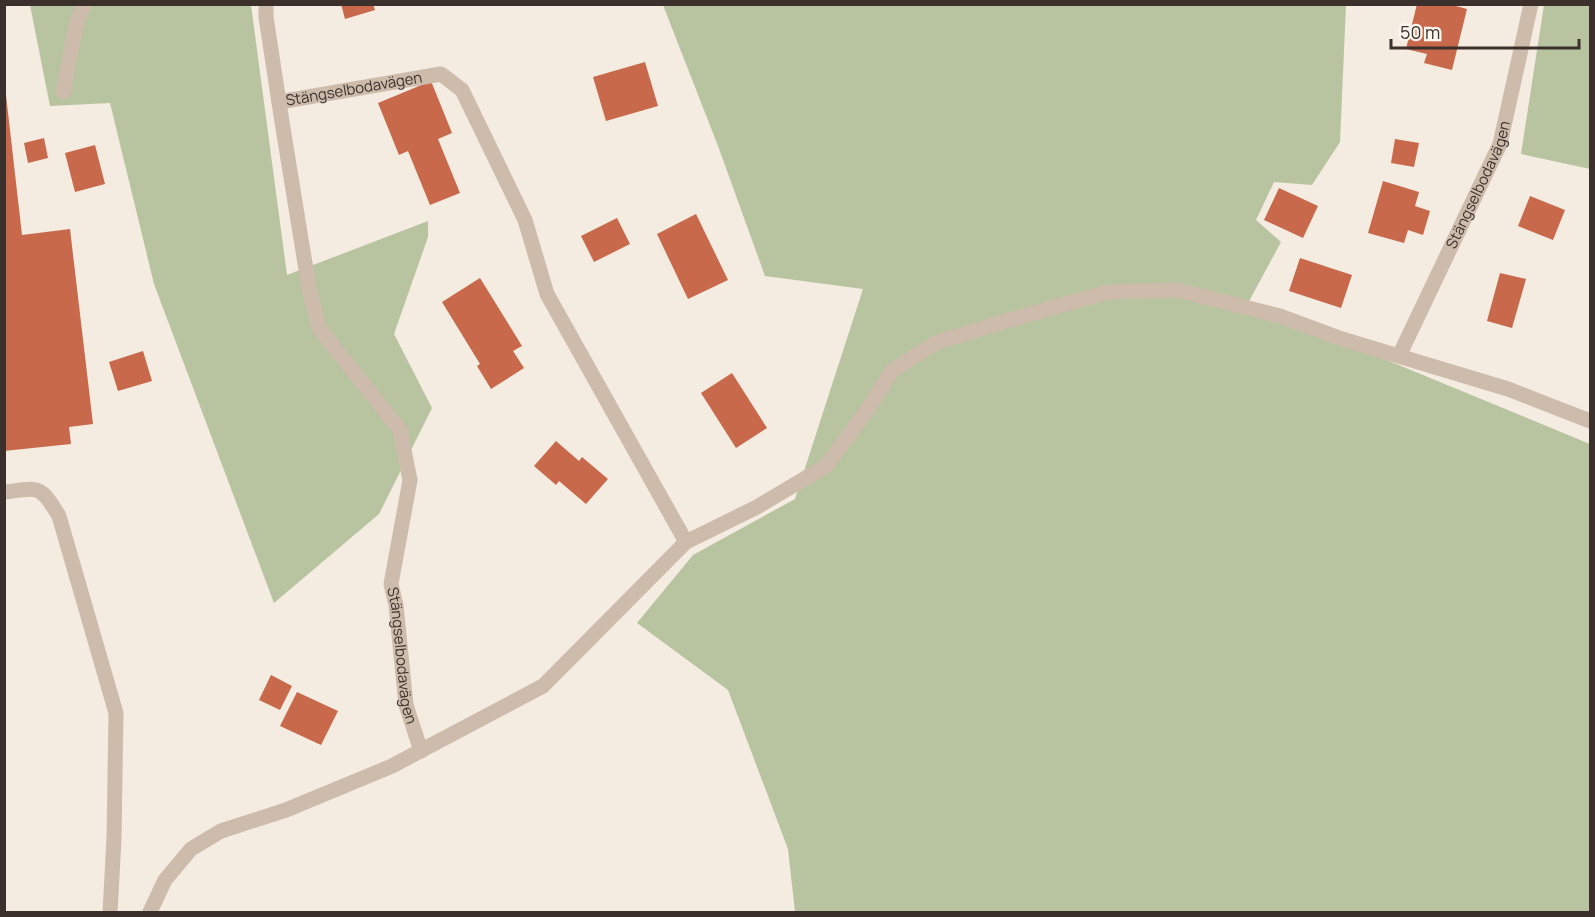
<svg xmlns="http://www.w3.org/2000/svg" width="1595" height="917" font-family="Manrope,sans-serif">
<rect width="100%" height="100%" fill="#f4ebe1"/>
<g fill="#b8c4a0">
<path d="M 30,5 L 251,5 L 287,275 L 428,221 L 428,237 L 394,334 L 432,408 L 379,514 L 274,603 L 154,284 L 110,103 L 50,106 Z"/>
<path d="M 663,5 L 1346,5 L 1340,142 L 1312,185 L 1274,182 L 1256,220 L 1281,242 L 1248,303 L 1590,444 L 1590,912 L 795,912 L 788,849 L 728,690 L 637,623 L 693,555 L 795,499 L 863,289 L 765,276 L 718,146 Z"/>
<path d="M 1544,5 L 1590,5 L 1590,169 L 1521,154 Z"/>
</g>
<g fill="#c8694b">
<path d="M 341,4 L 373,4 L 375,10 L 345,19 Z"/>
<path d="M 1417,4 L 1456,4 L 1456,6 L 1467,9 L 1452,70 L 1424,63 L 1427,54 L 1406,49 Z"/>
<path d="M 645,62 L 658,106 L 606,121 L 593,77 Z"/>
<path d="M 431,81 L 452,133 L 438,139 L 460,193 L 430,205 L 408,151 L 399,155 L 378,103 Z"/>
<path d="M 4,95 L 6,95 L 22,235 L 70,229 L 93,424 L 69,427 L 71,444 L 4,451 Z"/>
<path d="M 44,138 L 48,158 L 28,163 L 24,143 Z"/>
<path d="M 1395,139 L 1419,143 L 1414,167 L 1391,163 Z"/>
<path d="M 95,145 L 105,184 L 75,192 L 65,153 Z"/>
<path d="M 1383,181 L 1419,192 L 1415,206 L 1430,211 L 1423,235 L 1408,230 L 1404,243 L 1368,233 Z"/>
<path d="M 1279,188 L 1318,206 L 1303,238 L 1264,220 Z"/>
<path d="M 1530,196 L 1565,210 L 1553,240 L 1518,226 Z"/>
<path d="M 696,214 L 728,280 L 688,299 L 657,234 Z"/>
<path d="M 617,218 L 630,244 L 594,262 L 581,236 Z"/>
<path d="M 1300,258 L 1352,275 L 1341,308 L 1289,291 Z"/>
<path d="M 1500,273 L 1526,279 L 1512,328 L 1487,321 Z"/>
<path d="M 480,278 L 522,346 L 513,351 L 524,368 L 491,389 L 477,366 L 480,364 L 442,302 Z"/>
<path d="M 143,351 L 152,381 L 118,391 L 109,362 Z"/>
<path d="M 732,373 L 767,428 L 736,448 L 701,393 Z"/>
<path d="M 556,441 L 579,461 L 582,457 L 608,479 L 586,504 L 559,481 L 556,485 L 534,466 Z"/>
<path d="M 271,675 L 292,686 L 280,710 L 259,700 Z"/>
<path d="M 297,692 L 338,711 L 321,745 L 280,726 Z"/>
</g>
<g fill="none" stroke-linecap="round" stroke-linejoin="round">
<g stroke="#cdbbac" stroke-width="15">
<path id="s1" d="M 266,4 L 266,17 L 282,122 L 309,288 L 319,328 L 400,430 L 410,480 L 391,584 L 396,605 L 406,705 L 421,751"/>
<path d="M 63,92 L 76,26 L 84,4"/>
<path id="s2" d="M 279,102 L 441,74 L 462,90 L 525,220 L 547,294 L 686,542"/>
<path id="s3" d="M 1399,356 L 1500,144 L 1531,4"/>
<path d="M 4,492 C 39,488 40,484 59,516 L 116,713 L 114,839 L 110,912"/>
<path d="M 150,912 L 165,880 L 191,849 L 221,831 L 286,810 L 392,766 L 543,686 L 686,542 L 757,507 L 826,466 L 868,409 L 892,371 L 937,342 L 1037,312 L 1109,292 L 1177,290 L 1280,316 L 1342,339 L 1508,389 L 1590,421"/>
</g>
</g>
<g text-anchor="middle" stroke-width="4.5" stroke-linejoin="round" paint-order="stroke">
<g font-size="15" fill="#3b302b" stroke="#fbf5ee">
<text dy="5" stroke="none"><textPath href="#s2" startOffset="76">Stängselbodavägen</textPath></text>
<text dy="5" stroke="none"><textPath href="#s3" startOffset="189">Stängselbodavägen</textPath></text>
<text dy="5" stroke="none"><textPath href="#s1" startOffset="688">Stängselbodavägen</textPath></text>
</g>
</g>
<rect width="1595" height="917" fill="none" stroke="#3b302b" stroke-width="12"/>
<path d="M1391 39v9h188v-9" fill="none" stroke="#3b302b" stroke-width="3"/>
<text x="1400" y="39" font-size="18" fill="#3b302b" stroke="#fbf5ee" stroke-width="4.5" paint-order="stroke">50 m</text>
</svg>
